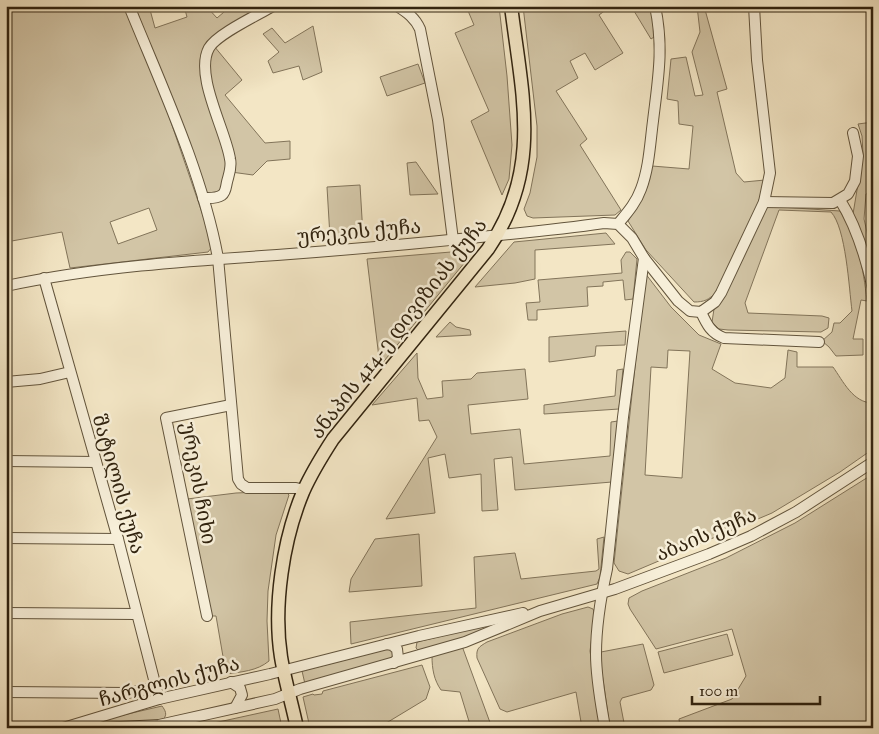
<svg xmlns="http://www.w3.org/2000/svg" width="879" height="734" font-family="'IM FELL Great Primer','Noto Serif Georgian',serif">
<rect width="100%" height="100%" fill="#f3e6c5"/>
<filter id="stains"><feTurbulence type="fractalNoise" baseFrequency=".004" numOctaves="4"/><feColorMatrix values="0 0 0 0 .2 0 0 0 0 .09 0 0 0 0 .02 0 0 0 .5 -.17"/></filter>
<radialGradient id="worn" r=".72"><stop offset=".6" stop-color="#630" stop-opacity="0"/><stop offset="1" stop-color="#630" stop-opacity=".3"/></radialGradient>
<g fill="#d2c5a6" stroke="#82745a" fill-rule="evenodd">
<path d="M 6,6 L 124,6 L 162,96 L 210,236 L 212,247 L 208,252 L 70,268 L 62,232 L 6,242 ZM 149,208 L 157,230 L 118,244 L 110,222 Z"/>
<path d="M 135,6 L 149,6 L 155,28 L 187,17 L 184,6 L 200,6 L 202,10 L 206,6 L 217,18 L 231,6 L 268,6 L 205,51 L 227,159 L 221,191 L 212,195 L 205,192 Z"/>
<path d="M 466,6 L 499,6 L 507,76 L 512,145 L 509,179 L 502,195 L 471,121 L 489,111 L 455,33 L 474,25 Z"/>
<path d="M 523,6 L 611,6 L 599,15 L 623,53 L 595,70 L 585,53 L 570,61 L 578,78 L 556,91 L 587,139 L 580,145 L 621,210 L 615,215 L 533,218 L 527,216 L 524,209 L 530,193 L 537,157 L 537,126 Z"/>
<path d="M 631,6 L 651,6 L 655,27 L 654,37 L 651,39 Z"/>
<path d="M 697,6 L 704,6 L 727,89 L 717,92 L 736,173 L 744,182 L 765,180 L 758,211 L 716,292 C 709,300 704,302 694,302 L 646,250 L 628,221 L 639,203 L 652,166 L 689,169 L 693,126 L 679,124 L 678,101 L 667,99 L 671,59 L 686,57 L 695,96 L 703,95 L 692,52 L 700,32 Z"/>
<path d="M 313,26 L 322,72 L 303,80 L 299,66 L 273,73 L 268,61 L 279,52 L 263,34 L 272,28 L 285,43 Z"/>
<path d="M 214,46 L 242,80 L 225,95 L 265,143 L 290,141 L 290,159 L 267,161 L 253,175 L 231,172 L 207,64 Z"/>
<path d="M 418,64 L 425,83 L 387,96 L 380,77 Z"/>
<path d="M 873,122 L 873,189 L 872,192 L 866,194 L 864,219 L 869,241 L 873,241 L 873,271 L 853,214 L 863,154 L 862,136 L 858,124 Z"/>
<path d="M 416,162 L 438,194 L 410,195 L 407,163 Z"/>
<path d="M 360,185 L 363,235 L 330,237 L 327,187 Z"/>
<path d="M 766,206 L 840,211 C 858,240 863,266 867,301 L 861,300 L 853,339 L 863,339 L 863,355 L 836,356 L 829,347 L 822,341 L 832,332 L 834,323 L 840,323 L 852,311 C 849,288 846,228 831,212 L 779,210 L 745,303 L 748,313 L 822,316 L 829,318 L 828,328 L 821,332 L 728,330 L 719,329 L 712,322 L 714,309 Z"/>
<path d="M 606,233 L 615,244 L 535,250 L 535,279 L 515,283 L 475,287 L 514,242 Z"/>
<path d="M 463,251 L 466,258 L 465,262 L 380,366 L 367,259 Z"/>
<path d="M 626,252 L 630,252 L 637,259 L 633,299 L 625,300 L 623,280 L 603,282 L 603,286 L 587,287 L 588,306 L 537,310 L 537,320 L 528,320 L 526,303 L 540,302 L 538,280 L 622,273 L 621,260 Z"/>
<path d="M 645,273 L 671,307 L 699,335 L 721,344 L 712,369 L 735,383 L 771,388 L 785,378 L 788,350 L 797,352 L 797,367 L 833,367 C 843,381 853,403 873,403 L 873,449 L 840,472 L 772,513 L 628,574 L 619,571 L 614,563 ZM 668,350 L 690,351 L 682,478 L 645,475 L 651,367 L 667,368 Z"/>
<path d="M 450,322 L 456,327 L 470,330 L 471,335 L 436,337 Z"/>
<path d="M 626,331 L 625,345 L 596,346 L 595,356 L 549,362 L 549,337 Z"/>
<path d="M 417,353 L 418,378 L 427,399 L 443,397 L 442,381 L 471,379 L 477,373 L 525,369 L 528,399 L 468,405 L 471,434 L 520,429 L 524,464 L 610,456 L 611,422 L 618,421 L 612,482 L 515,490 L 512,457 L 494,459 L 498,510 L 482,511 L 481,474 L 449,478 L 445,454 L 428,458 L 435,513 L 386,519 L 437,437 L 429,420 L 419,421 L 417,398 L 372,405 Z"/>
<path d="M 623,369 L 619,409 L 544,414 L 544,405 L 615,396 L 617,370 Z"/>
<path d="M 873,474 L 873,728 L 680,728 L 679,719 L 732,699 L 746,676 L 732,629 L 656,649 L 630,609 L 628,604 L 629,598 L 642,591 L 726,558 L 795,523 Z"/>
<path d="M 285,491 L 289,495 L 276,535 L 268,591 L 267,621 L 269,661 C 257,671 241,672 226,674 L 216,616 L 210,616 L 187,499 L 236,493 Z"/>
<path d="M 419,534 L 422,586 L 349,592 L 351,579 L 375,539 Z"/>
<path d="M 604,537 L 600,577 L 597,584 L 351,644 L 350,622 L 476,608 L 474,557 L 515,553 L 521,579 L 596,571 L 599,569 L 597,539 Z"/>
<path d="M 588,607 L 593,609 L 595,614 L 590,651 L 601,728 L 582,728 L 576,692 L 507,712 L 500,709 L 477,658 C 476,648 479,647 487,642 L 562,614 Z"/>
<path d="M 498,622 L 500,625 L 421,653 L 416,648 L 417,642 Z"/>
<path d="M 727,634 L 733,655 L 664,673 L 658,652 Z"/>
<path d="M 643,644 L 654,685 L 651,690 L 622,698 L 620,702 L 625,728 L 610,728 L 601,666 L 601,652 Z"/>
<path d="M 462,646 L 492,728 L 471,728 L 460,692 L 441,690 C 434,680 432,669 432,656 Z"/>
<path d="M 391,648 L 394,649 L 394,658 L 305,684 L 302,671 Z"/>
<path d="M 422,665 L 430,687 L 426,699 L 378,728 L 310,728 L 303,697 L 313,694 L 314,695 L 322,694 L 323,691 Z"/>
<path d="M 162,706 C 165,710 168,715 163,719 C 154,725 90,726 76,726 Z"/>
<path d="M 278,709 L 282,728 L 191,728 Z"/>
</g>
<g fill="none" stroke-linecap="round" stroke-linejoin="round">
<defs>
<g id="minor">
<path d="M 129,6 C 162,87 202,172 218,258 L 238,479 L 241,484 L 247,488 L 296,488 L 304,490"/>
<path d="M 397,6 C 408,13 415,18 420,29 L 438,120 L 453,240"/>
<path d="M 203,198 C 209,198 216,199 222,195 C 226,192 226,186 227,182 C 229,174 232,167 230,159 C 226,131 194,75 209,48 C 217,34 258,15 273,6"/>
<path d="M 840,200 C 857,227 866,258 873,289"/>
<path d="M 764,202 L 833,203 L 848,194 L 855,181 L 858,156 L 853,133"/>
<path d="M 618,224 C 627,213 636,203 641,189 C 649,168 650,144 653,121 C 658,79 664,48 655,6"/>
<path d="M 44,278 L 118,539 L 159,699"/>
<path d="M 6,286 C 95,267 186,261 277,255 C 345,250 412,244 480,237 C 522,233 563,229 604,223 L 618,224 L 632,238 L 644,258 L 678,301 L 690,311 L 701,312 L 715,302 L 721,293 L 764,202 L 770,173 L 757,60 L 754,6"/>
<path d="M 701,312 C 707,325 711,333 724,338 L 819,342"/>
<path d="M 6,382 L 40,379 L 70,372"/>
<path d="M 6,461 L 96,462"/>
<path d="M 6,538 L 118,539"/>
<path d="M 6,613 L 136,614"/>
<path d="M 207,616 L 166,418 L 231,405"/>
<path d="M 387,644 L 392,645 L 397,649 L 398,658 L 394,663"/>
<path d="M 231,682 L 240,688 L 242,695 L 235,708"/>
<path d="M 6,692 L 128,693 L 156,687"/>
<path d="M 63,728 L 159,699 L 270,674 L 419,636 L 523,613"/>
<path d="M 102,728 L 159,725 L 275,699 L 300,689 L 465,642 L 540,611 L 615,589 L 709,554 L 751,536 L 796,512 L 873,462"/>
<path d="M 605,728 C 601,704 596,679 596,654 C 596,626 601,596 607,569 L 623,417 L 644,258"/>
</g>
<path id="major" d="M 297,728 C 292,704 285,681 281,657 C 273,606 283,540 303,492 C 311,474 322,456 333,439 L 488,249 C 543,169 522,95 511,6"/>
</defs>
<use href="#minor" stroke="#62543c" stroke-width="12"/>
<use href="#major" stroke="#31230f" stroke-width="15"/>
<use href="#minor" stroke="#f7efd9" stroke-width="10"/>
<use href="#major" stroke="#f3e6c5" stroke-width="12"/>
</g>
<g text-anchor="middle" stroke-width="5" stroke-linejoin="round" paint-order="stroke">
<g font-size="20" fill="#31230f" stroke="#f7efd9">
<text transform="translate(359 231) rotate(-5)" y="7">ურეკის ქუჩა</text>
<text transform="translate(398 328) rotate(-52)" y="7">ანაპის 414-ე დივიზიას ქუჩა</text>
<text transform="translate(199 483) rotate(80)" y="7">ურეკის ჩიხი</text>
<text transform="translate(119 484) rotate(74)" y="7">შატილის ქუჩა</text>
<text transform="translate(706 534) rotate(-23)" y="7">აბაის ქუჩა</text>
<text transform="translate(169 681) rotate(-15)" y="7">ჩარგლის ქუჩა</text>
</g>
</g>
<rect width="879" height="734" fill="none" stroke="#f3e6c5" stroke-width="25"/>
<rect x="8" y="8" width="864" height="719" fill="none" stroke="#31230f" stroke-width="2.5"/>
<rect x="12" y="12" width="854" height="709" fill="none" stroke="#31230f"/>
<path d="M692 696v8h128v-8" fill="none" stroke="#31230f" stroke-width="2.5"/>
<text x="699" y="696" font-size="15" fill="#31230f" stroke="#f7efd9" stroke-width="4" paint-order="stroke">100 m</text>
<rect width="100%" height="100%" filter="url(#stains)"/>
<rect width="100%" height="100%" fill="url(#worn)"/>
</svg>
